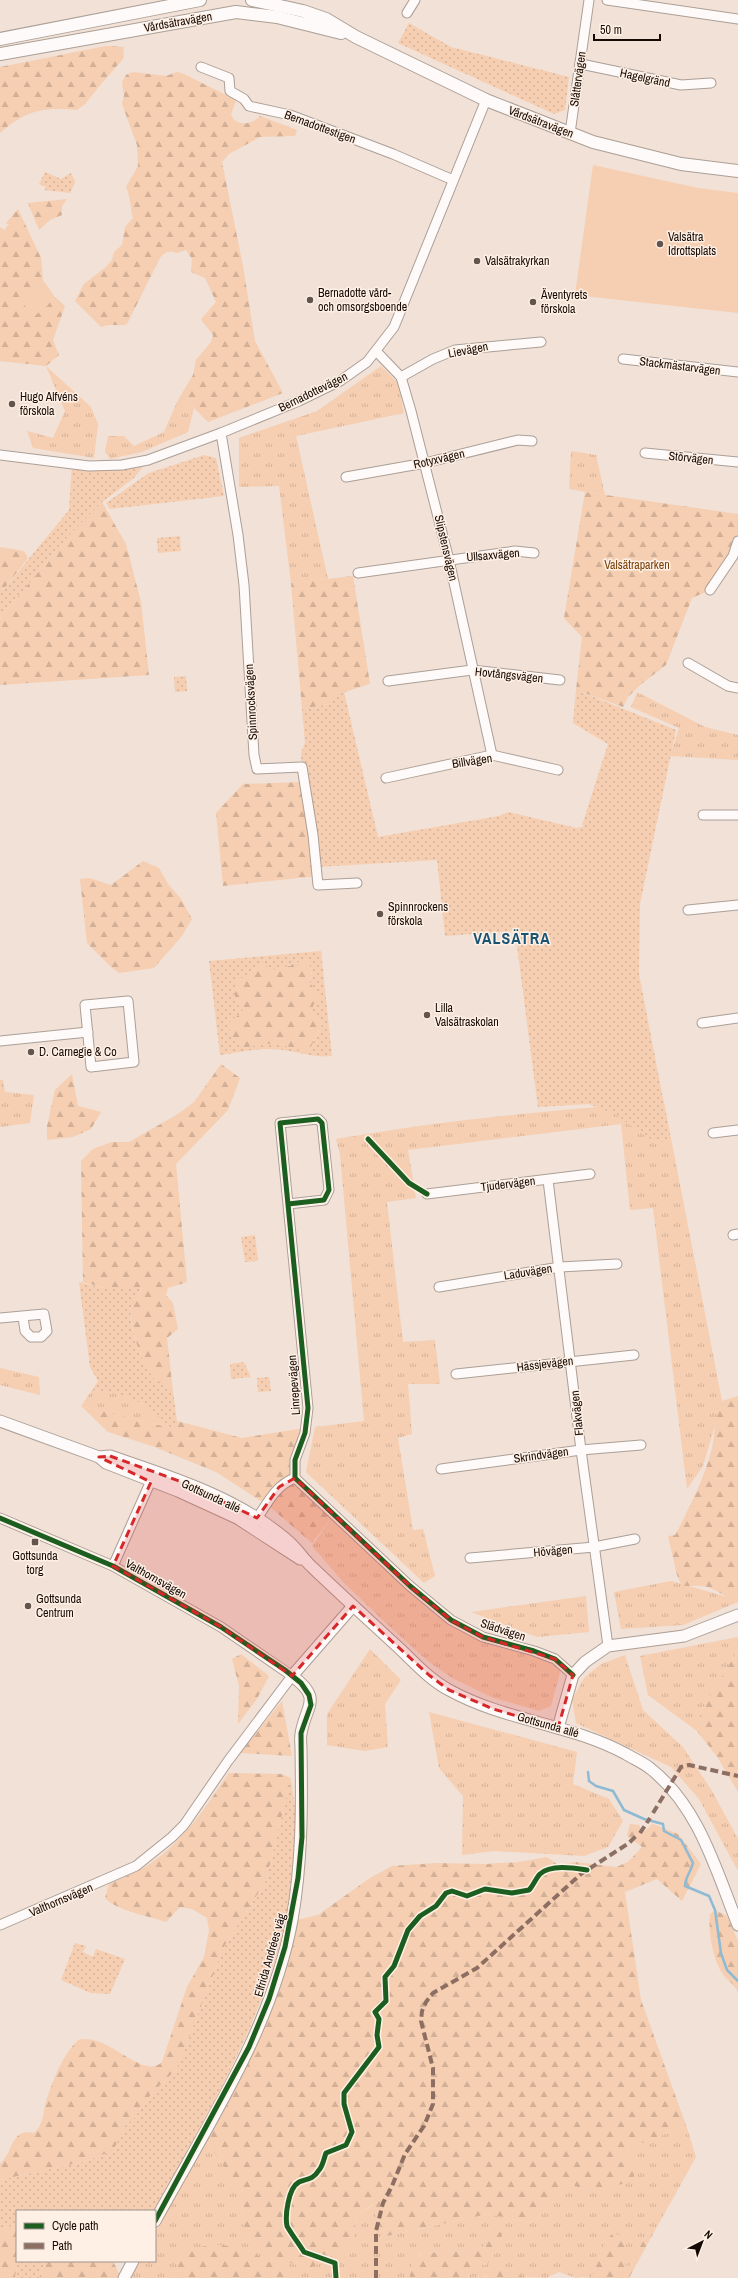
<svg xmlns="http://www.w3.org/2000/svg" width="738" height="2278" font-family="'Archivo Narrow',sans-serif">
<defs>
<pattern id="grass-tufts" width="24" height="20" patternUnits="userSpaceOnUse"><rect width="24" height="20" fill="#f6ceb1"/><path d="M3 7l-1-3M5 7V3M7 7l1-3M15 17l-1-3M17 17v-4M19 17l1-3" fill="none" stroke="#d2b097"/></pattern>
<pattern id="forest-firs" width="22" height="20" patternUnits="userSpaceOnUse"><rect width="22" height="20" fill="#f6ceb1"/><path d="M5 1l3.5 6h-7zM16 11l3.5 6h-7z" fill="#d2b097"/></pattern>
<pattern id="park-dots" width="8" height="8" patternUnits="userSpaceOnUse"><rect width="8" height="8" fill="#f6ceb1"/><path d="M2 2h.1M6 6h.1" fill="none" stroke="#d2b097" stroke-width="1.8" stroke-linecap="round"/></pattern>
</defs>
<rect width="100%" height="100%" fill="#f1e1d6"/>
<g fill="url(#grass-tufts)">
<path d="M 46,366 L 91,407 L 98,424 L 94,458 L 33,448 L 27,431 L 53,438 L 65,411 Z"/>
<path d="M 381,366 L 398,383 L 404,413 L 296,436 L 328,579 L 291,583 L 279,486 L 239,487 L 239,438 L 317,411 Z"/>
<path d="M 178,400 L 194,408 L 188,432 L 142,452 L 110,459 L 105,452 L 108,436 L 124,436 L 134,446 L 164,432 Z"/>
<path d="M 571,451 L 596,455 L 605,495 L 569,489 Z"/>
<path d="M 637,692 L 705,727 L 738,735 L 738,760 L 670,756 L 679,728 L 631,707 Z"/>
<path d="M 0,1080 L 3,1080 L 5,1092 L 34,1095 L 30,1123 L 0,1127 Z"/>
<path d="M 664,1102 L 722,1401 L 703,1466 L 687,1489 L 653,1208 L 630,1210 L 621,1124 L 408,1150 L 416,1198 L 387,1202 L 403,1342 L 435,1340 L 440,1384 L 408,1384 L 412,1434 L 398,1438 L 413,1530 L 423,1529 L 435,1576 L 424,1583 L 306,1472 L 315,1427 L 364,1421 L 340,1154 L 336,1139 C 444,1120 554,1110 664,1102 Z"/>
<path d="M 0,1368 L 39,1377 L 40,1395 L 0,1385 Z"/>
<path d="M 92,1390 C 123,1392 151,1403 170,1428 L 81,1406 Z"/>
<path d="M 332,1513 L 410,1586 L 483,1637 L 534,1651 L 561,1669 L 551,1706 L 539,1711 L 491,1697 L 452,1678 L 429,1662 L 389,1626 L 344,1583 L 312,1546 L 330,1520 Z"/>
<path d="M 671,1581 L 738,1600 L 738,1602 L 683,1625 L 621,1629 L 614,1592 Z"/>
<path d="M 586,1596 L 589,1632 L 537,1637 L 471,1612 Z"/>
<path d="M 738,1637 L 738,1650 L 701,1711 L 697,1731 L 648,1695 L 640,1656 Z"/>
<path d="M 370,1649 L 401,1680 L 385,1704 L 388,1747 L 365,1751 L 327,1745 L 327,1714 Z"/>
<path d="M 625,1655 L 643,1710 L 683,1747 L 712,1791 L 731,1826 L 738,1839 L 738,1871 L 699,1799 L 671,1767 L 576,1723 L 572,1700 L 584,1678 L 601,1664 Z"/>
<path d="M 429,1712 L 577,1752 L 573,1784 L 609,1799 L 623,1821 L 608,1847 L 584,1856 L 493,1851 L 462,1855 L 463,1796 L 439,1768 Z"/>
<path d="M 686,2125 L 696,2157 L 653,2234 L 648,2232 L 629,2267 L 625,2265 L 606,2241 L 592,2276 L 576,2278 L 559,2272 L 546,2278 L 486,2275 L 482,2278 L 466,2278 L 480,2265 L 487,2265 L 501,2244 L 502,2233 L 489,2236 L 483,2247 L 471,2251 L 422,2253 L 415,2258 L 410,2270 L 410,2278 L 290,2278 L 289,2274 L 181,2250 L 174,2278 L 129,2278 L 139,2261 L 155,2261 L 155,2232 L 206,2140 L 241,2192 L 242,2224 L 353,2244 L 356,2216 L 374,2204 L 377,2223 L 387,2236 L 488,2214 L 531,2223 L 570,2185 L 593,2191 L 620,2162 L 628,2149 Z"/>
</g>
<g fill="url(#forest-firs)">
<path d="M 106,46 L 124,47 L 123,59 L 101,84 L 85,104 L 77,110 C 44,107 26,110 0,133 L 0,67 Z"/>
<path d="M 133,72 L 166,76 L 177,72 L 182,73 L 236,100 L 231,115 C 237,127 252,125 260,116 L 297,130 L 295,136 L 260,137 L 229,154 L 222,162 L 243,266 L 255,341 L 283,393 L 208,422 L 194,408 L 178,400 L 193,375 L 196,360 L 211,342 L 213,335 L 201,319 L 216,302 L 205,278 L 191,272 L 192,259 L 186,250 L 177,253 C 169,250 166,251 160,258 L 127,324 C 117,327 111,323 101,327 L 75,301 L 84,284 L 106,267 L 112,260 L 114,252 L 122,245 L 125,227 L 133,218 C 130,208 131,197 126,187 L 138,166 L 137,145 L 122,104 L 124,95 L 122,82 L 126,75 Z"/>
<path d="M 67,199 L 62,206 L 62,215 L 50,220 L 39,230 L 28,203 Z"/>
<path d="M 18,209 L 41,258 L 43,280 L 32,287 L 47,306 L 54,296 L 65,306 L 53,340 L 59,355 L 46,366 L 0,361 L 0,227 L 4,230 L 9,225 L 6,223 Z"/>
<path d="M 585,492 L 738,514 L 738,541 L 710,590 L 692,598 L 666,665 L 640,685 L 628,697 L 623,707 L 576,690 L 582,637 L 564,618 Z"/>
<path d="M 102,502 L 126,544 L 141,602 L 149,675 L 0,685 L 0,618 L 70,534 Z"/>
<path d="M 0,547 L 24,551 L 28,558 L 0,594 Z"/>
<path d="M 353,576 L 370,684 C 355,689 340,691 330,704 L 302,709 L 291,583 Z"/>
<path d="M 302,782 L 317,876 L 223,886 L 216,813 L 243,784 Z"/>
<path d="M 143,861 L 159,868 L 168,884 L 181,899 L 192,919 L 182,936 L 154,968 L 119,973 L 111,967 L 87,943 L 80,879 L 89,878 L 111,885 Z"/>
<path d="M 307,958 L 312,970 L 310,983 L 323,999 L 313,1012 L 322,1025 L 309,1051 C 297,1051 289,1046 278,1044 C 266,1043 256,1045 245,1048 L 234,1040 L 227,1024 L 243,1011 L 235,1001 L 235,983 L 261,964 L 290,966 L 298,960 Z"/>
<path d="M 221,1064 L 240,1078 L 228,1110 L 176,1164 L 187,1282 L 168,1288 L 166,1295 L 173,1303 L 178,1329 L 167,1338 L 173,1391 C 167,1387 157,1383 153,1377 C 141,1363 125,1318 133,1300 C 136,1296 140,1292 143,1288 L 109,1289 L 83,1282 L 81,1161 L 93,1149 L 112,1142 L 129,1142 L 178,1114 L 194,1102 Z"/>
<path d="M 72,1074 L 78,1106 L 101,1112 L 91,1129 L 73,1137 L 47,1140 L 47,1126 L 55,1090 Z"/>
<path d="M 738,1396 L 738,1600 C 727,1599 719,1591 708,1587 C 700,1585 690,1586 682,1586 L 677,1575 L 668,1536 L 675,1535 L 679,1528 C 692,1502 705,1476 712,1448 C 716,1432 713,1415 722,1401 Z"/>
<path d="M 81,1406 L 170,1428 L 177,1421 L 242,1438 L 305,1428 L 295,1478 L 332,1513 L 330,1520 L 312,1543 L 270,1507 L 216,1472 L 152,1446 L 108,1432 Z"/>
<path d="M 738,1650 L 738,1792 L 718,1758 L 697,1731 L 701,1711 Z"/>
<path d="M 241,1654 L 269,1676 L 257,1699 L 238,1724 L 239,1686 L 232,1659 Z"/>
<path d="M 282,1701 L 292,1756 L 240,1753 Z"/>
<path d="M 229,1773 L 281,1774 L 291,1778 L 266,1881 L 224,1947 L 177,2069 L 153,2092 L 133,2120 L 126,2124 L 115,2148 L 107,2153 L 87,2161 L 0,2180 L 0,2164 C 14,2152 10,2128 34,2133 C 44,2125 43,2110 47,2098 C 54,2078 62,2056 78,2040 C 109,2032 141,2081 162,2062 L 187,1987 L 204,1957 L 209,1930 L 207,1918 L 192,1909 L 180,1907 L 166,1922 C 150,1916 117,1911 105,1898 L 109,1884 C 120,1879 132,1874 143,1868 C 181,1846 205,1808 229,1773 Z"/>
<path d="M 630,1824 L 639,1825 L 641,1830 L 645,1831 L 652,1824 L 656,1825 L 678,1834 L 701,1864 L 682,1901 L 657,1879 L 625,1892 L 641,2000 L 686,2125 L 628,2149 L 620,2162 L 634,2164 L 634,2181 L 593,2191 L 570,2185 L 531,2223 L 488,2214 L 387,2236 L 377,2223 L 373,2204 L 356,2216 L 353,2244 L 307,2270 L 273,2255 L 242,2224 L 241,2192 L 206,2140 L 297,1920 L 318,1915 L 370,1878 L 392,1866 L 436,1863 L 484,1864 L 519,1862 L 547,1857 L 558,1865 L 576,1862 L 616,1867 L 628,1862 L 642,1847 L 627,1836 Z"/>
<path d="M 715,1910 L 727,1916 L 738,1941 L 738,1993 C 735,1984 727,1981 722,1973 C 713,1959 708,1931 710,1914 Z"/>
<path d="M 17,2224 L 18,2261 L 15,2278 L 0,2278 L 0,2230 Z"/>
<path d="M 497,2231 L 502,2233 L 501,2244 L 487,2265 L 480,2265 L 477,2273 L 469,2274 L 466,2278 L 410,2278 L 410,2270 L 415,2258 L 423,2253 L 471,2251 L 483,2247 L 489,2236 Z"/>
<path d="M 648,2232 L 653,2234 L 629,2278 L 584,2278 L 592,2276 L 606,2241 L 612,2234 L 622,2235 L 626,2241 L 625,2265 L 629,2267 Z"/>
<path d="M 213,2245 C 242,2244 266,2259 289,2274 L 290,2278 L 174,2278 L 180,2250 Z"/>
<path d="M 46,2261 L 113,2261 L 121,2278 L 39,2278 Z"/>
<path d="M 497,2270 L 508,2271 L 527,2278 L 482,2278 Z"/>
</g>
<g fill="url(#park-dots)" fill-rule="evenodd">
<path d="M 409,23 L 451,47 L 569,77 L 565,110 L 554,114 L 398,43 Z"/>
<path d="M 45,172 L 61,179 L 71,173 L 75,182 L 70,193 L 44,190 L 46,187 L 39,184 Z"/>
<path d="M 204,455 L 216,458 L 224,496 L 110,509 L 106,503 L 149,473 Z"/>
<path d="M 148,460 L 134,478 L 102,502 L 70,534 L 0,618 L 0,594 L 69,510 L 72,464 Z"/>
<path d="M 180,536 L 181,551 L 158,553 L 157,538 Z"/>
<path d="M 186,676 L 187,691 L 175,692 L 174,677 Z"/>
<path d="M 576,690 L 676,730 L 640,904 L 639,974 L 671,1140 L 664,1142 L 648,1138 L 615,1114 L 589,1104 L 538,1107 L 515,931 L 445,936 L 437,860 L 317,867 L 302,782 L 301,753 L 305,743 L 302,709 L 330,704 L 335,697 L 344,692 L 378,837 L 499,816 L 508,812 L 577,828 L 585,826 L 582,825 L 608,744 L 573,723 Z"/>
<path d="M 321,951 L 332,1056 C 315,1058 299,1052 283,1050 C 262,1047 240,1052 220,1055 L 209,961 ZM 307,959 L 312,970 L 310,983 L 322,999 L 313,1005 L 313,1012 L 322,1025 L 309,1051 C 297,1051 289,1046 278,1044 C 266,1043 256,1045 245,1048 L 234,1040 L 227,1024 L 243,1011 L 235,1001 L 235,983 L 261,964 L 275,970 Z"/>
<path d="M 255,1235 L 258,1261 L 245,1262 L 241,1237 Z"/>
<path d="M 79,1282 L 109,1289 L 143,1287 C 138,1294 133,1300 131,1309 C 128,1326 142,1364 153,1377 C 157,1383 167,1387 173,1391 L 177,1421 L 170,1428 C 151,1403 123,1392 92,1390 L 98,1381 L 90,1367 Z"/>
<path d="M 244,1362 L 251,1377 L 231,1379 L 230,1364 Z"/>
<path d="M 269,1377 L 271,1391 L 258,1392 L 257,1378 Z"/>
<path d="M 291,1778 C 293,1796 297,1817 297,1835 C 292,1976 220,2092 153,2211 L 17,2211 L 17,2224 L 0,2230 L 0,2180 L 87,2161 L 107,2153 L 115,2147 L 126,2124 L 133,2120 L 153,2092 L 177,2069 L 224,1947 L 266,1881 Z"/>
<path d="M 75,1943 L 86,1946 L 83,1952 L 93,1957 L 96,1949 L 125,1959 L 110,1994 L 91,1993 L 61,1980 Z"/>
<path d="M 18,2261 L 46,2261 L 39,2278 L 15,2278 Z"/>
</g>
<g fill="#f6ceb1">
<path d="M 593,165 L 698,188 L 738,193 L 738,313 L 575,295 Z"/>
<path d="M 43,280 L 54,296 L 47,306 L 32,318 L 21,299 L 32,287 Z"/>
</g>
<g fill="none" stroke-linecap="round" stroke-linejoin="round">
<path stroke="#8dbad5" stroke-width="2.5" d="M 588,1772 L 589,1781 L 596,1786 L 613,1791 L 624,1810 L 644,1819 L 663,1824 L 664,1831 L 681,1840 L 693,1863 C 691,1872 685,1877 685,1886 L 709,1896 L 715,1910 L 721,1953 L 727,1970 L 738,1981"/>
<defs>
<g id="minor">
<path d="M 607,0 L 738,19"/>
<path d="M 407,13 L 415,0"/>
<path d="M 581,64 L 681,85 L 711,83"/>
<path d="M 201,67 L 229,78 L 230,91 L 244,99 L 249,106 L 290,115 L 393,154 L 453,180"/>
<path d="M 570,133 L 589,0"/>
<path d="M 376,351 L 401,377 L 411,411 L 449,560 L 492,755"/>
<path d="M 623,359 L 738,372"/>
<path d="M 401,377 L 433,359 L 455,350 L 541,342"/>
<path d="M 221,433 L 238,535 L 244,585 L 254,755 L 257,769 L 302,767 L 313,835 L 318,885 L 357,883"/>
<path d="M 645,453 L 738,462"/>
<path d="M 0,455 L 89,466 L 122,465 L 148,460 L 221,433 L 299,401 L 340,381 L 367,362 L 394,327 L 486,100"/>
<path d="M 346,477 L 425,463 L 518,440 L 532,441"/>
<path d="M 358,573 L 515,551 L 534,553"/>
<path d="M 710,590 L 733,556 L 738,541"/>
<path d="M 688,663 L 728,686 L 738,688"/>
<path d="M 388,681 L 472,670 L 560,680"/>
<path d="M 386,778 L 492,755 L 558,770"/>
<path d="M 703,815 L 738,815"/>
<path d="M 688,910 L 738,905"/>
<path d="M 128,1001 L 134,1062 L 91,1067 L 85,1005 Z"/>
<path d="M 702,1023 L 738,1018"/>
<path d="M 0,1041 L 88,1032"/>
<path d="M 713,1133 L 738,1130"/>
<path d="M 548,1180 L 581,1450 L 608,1646"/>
<path d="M 427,1194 L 590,1174"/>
<path d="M 288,1204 L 324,1200 L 329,1190 L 322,1123 L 318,1119 L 280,1123 L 308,1408 L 305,1433 L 295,1460 L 295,1478 L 410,1586 L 451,1620 L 483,1637 L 534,1651 L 555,1659 L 573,1675"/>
<path d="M 733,1235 L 738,1234"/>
<path d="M 439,1287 L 560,1267 L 617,1264"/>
<path d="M 0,1318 L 44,1314 L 47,1331 L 41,1337 L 31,1337 L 25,1331 L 23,1317"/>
<path d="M 456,1374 L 634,1355"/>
<path d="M 441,1469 L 581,1450 L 641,1445"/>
<path d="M 0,1518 L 113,1566 L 221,1627 L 292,1676 L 228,1761 L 184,1825 L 172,1837 L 136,1866 L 0,1925"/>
<path d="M 254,1523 C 266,1506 275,1485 295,1478"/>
<path d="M 470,1558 L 594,1547 L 635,1539"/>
<path d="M 113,1566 L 154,1474"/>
</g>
<g id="tertiary">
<path d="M 0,1421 L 99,1457 L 106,1463 L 178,1491 L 237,1518 L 300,1559"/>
<path d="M 99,1457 L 110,1456 C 171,1477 237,1497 287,1540 C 297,1548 303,1559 312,1567 C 341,1595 370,1621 399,1648 C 415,1663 430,1680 449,1690 C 505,1721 571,1724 626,1754 C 634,1759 644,1763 651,1769 C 699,1807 716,1870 738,1925"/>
<path d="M 558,1728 L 573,1675 L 585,1662 L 608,1646 L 684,1636 L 738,1615"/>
<path d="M 155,2221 C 207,2126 272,2028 292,1920 C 302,1863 302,1807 301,1749 C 301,1744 300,1738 301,1734 C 305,1706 324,1699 292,1676 L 353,1606"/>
<path d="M 124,2278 L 133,2261"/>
</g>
<g id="secondary">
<path d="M 252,0 L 303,11 L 326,19 L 356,37 L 486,100 L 593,142 L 681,164 L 738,171"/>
<path d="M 0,39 L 200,0"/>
<path d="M 0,54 L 236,12 L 277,17 L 341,33"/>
</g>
</defs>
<use href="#minor" stroke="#ac9f96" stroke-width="11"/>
<use href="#tertiary" stroke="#ac9f96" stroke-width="13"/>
<use href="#secondary" stroke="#ac9f96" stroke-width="14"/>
<use href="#minor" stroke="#fdfaf9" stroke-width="9"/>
<use href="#tertiary" stroke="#fdfaf9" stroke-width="11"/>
<use href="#secondary" stroke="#fdfaf9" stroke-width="12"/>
<g stroke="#8d6e63" stroke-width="4" stroke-dasharray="8 4" stroke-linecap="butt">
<path d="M 653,1813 L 681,1767 L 689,1765 L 738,1776"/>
<path d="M 640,1833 L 650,1818"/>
<path d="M 376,2278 L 376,2231 L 383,2203 L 392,2186 L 405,2154 L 424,2126 L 433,2104 L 433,2068 L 421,2021 L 422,2011 L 426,2002 L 433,1993 L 477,1968 L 581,1874 L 629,1843 L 637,1835"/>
</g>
<defs>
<g id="cycleway">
<path d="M 368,1139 L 409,1183 L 427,1194"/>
<path d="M 288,1204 L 324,1200 L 329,1190 L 322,1123 L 318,1119 L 280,1123 L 308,1408 L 305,1433 L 295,1460 L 295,1478 L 410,1586 L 451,1620 L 483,1637 L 534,1651 L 555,1659 L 573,1675"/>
<path d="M 0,1518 L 113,1566 L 221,1627 L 285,1670 L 301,1683 L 309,1695 L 311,1705 L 301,1733 L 302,1837 L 298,1878 L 285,1947 L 269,1999 L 249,2047 L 155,2221"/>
<path d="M 336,2278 L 335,2263 L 304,2252 C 301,2247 288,2229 287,2226 C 285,2216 288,2188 299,2182 C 306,2179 313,2180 319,2170 C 323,2166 324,2158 326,2153 L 346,2145 L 352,2132 L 344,2104 L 344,2093 L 379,2047 L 377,2035 L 379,2019 L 375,2012 L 386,2001 L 385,1977 L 394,1966 L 408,1930 L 420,1916 L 436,1906 L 446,1893 L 452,1891 L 467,1896 L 485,1889 L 512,1893 L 529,1890 C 533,1886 536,1878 540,1874 C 551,1864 574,1868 587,1870"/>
</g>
</defs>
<use href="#cycleway" stroke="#fff0e6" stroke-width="8"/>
<use href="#cycleway" stroke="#1b5e20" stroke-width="5"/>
</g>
<path fill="#d62828" fill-opacity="0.2" stroke="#d62828" stroke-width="3" stroke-dasharray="8 5" stroke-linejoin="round" d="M 110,1456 L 182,1482 L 257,1518 L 279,1487 L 295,1478 L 410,1586 L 451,1620 L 483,1637 L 555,1659 L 573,1675 L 558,1728 L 493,1709 L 449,1690 L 429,1675 L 353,1606 L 292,1676 L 221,1627 L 113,1566 L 151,1482 L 99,1457 Z"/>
<g fill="#62554d" stroke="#fff0e6" stroke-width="1.5">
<circle cx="660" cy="244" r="4"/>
<circle cx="477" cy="261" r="4"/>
<circle cx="310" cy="300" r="4"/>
<circle cx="533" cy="302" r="4"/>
<circle cx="12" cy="404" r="4"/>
<circle cx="380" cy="914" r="4"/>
<circle cx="427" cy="1015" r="4"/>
<circle cx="31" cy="1052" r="4"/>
<rect x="31" y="1538" width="8" height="8" rx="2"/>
<circle cx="28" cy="1606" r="4"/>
</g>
<g text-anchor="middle" stroke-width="3" stroke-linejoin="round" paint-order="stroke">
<g font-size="12" fill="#150a03" stroke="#fff0e6">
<text transform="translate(178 22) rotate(-10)" y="4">Vårdsätravägen</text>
<text transform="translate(645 78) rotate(12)" y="4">Hagelgränd</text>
<text transform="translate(578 79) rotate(-82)" y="4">Slåttervägen</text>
<text transform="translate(541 122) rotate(21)" y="4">Vårdsätravägen</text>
<text transform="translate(320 127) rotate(20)" y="4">Bernadottestigen</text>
<text transform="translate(468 350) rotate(-11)" y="4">Lievägen</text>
<text transform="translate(680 366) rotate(7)" y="4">Stackmästarvägen</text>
<text transform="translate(313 392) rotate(-26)" y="4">Bernadottevägen</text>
<text transform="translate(691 458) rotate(6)" y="4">Störvägen</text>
<text transform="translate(439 459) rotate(-13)" y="4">Rotyxvägen</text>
<text transform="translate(446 548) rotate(77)" y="4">Slipstensvägen</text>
<text transform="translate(493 555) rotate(-5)" y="4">Ullsaxvägen</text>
<text transform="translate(509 675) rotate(6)" y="4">Hovtångsvägen</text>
<text transform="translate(251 702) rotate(-93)" y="4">Spinnrocksvägen</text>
<text transform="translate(472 761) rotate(-9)" y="4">Billvägen</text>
<text transform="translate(508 1184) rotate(-7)" y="4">Tjudervägen</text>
<text transform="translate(528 1272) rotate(-9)" y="4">Laduvägen</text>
<text transform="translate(545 1364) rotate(-7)" y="4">Hässjevägen</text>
<text transform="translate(294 1385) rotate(-94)" y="4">Linrepevägen</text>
<text transform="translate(577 1413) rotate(-96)" y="4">Flakvägen</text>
<text transform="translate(541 1455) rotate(-8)" y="4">Skrindvägen</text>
<text transform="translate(211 1496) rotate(25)" y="4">Gottsunda allé</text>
<text transform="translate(553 1551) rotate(-5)" y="4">Hövägen</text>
<text transform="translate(156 1579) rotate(29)" y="4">Valthornsvägen</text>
<text transform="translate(503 1630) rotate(18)" y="4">Slädvägen</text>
<text transform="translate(548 1725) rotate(16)" y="4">Gottsunda allé</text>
<text transform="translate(61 1900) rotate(-23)" y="4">Valthornsvägen</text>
<text transform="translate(270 1955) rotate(-74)" y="4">Elfrida Andrées väg</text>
</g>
<g font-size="12" fill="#150a03" stroke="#fff0e6" text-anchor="start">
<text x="668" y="241">Valsätra<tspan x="668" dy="14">Idrottsplats</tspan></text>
<text x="485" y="265">Valsätrakyrkan</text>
<text x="318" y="297">Bernadotte vård-<tspan x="318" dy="14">och omsorgsboende</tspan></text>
<text x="541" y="299">Äventyrets<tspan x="541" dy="14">förskola</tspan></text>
<text x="20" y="401">Hugo Alfvéns<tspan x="20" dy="14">förskola</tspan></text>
<text x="388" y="911">Spinnrockens<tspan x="388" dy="14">förskola</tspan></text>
<text x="435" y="1012">Lilla<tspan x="435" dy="14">Valsätraskolan</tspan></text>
<text x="39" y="1056">D. Carnegie &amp; Co</text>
<text x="35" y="1560" text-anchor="middle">Gottsunda<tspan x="35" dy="14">torg</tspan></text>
<text x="36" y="1603">Gottsunda<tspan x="36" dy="14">Centrum</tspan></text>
</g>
<g font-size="12" fill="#794007" stroke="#fff0e6">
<text x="637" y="569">Valsätraparken</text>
</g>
<g font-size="16" font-weight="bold" letter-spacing="1" fill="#185374" stroke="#fff0e6">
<text x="512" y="944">VALSÄTRA</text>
</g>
</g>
<rect x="16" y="2210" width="140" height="52" fill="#fff0e6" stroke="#a1948b"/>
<rect x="24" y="2223" width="20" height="6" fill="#1b5e20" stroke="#a1948b"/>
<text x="52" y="2230" font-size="12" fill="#150a03">Cycle path</text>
<rect x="24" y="2243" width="20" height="6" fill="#8d6e63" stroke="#a1948b"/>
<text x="52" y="2250" font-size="12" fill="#150a03">Path</text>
<g transform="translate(702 2242) rotate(42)" stroke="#fff0e6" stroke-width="3" paint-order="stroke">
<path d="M0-3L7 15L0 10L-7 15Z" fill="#150a03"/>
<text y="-6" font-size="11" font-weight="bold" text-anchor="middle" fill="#150a03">N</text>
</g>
<path d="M594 34v6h66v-6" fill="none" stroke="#150a03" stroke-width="2"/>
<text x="600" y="34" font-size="12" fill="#150a03" stroke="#fff0e6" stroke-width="3" paint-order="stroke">50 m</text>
</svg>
